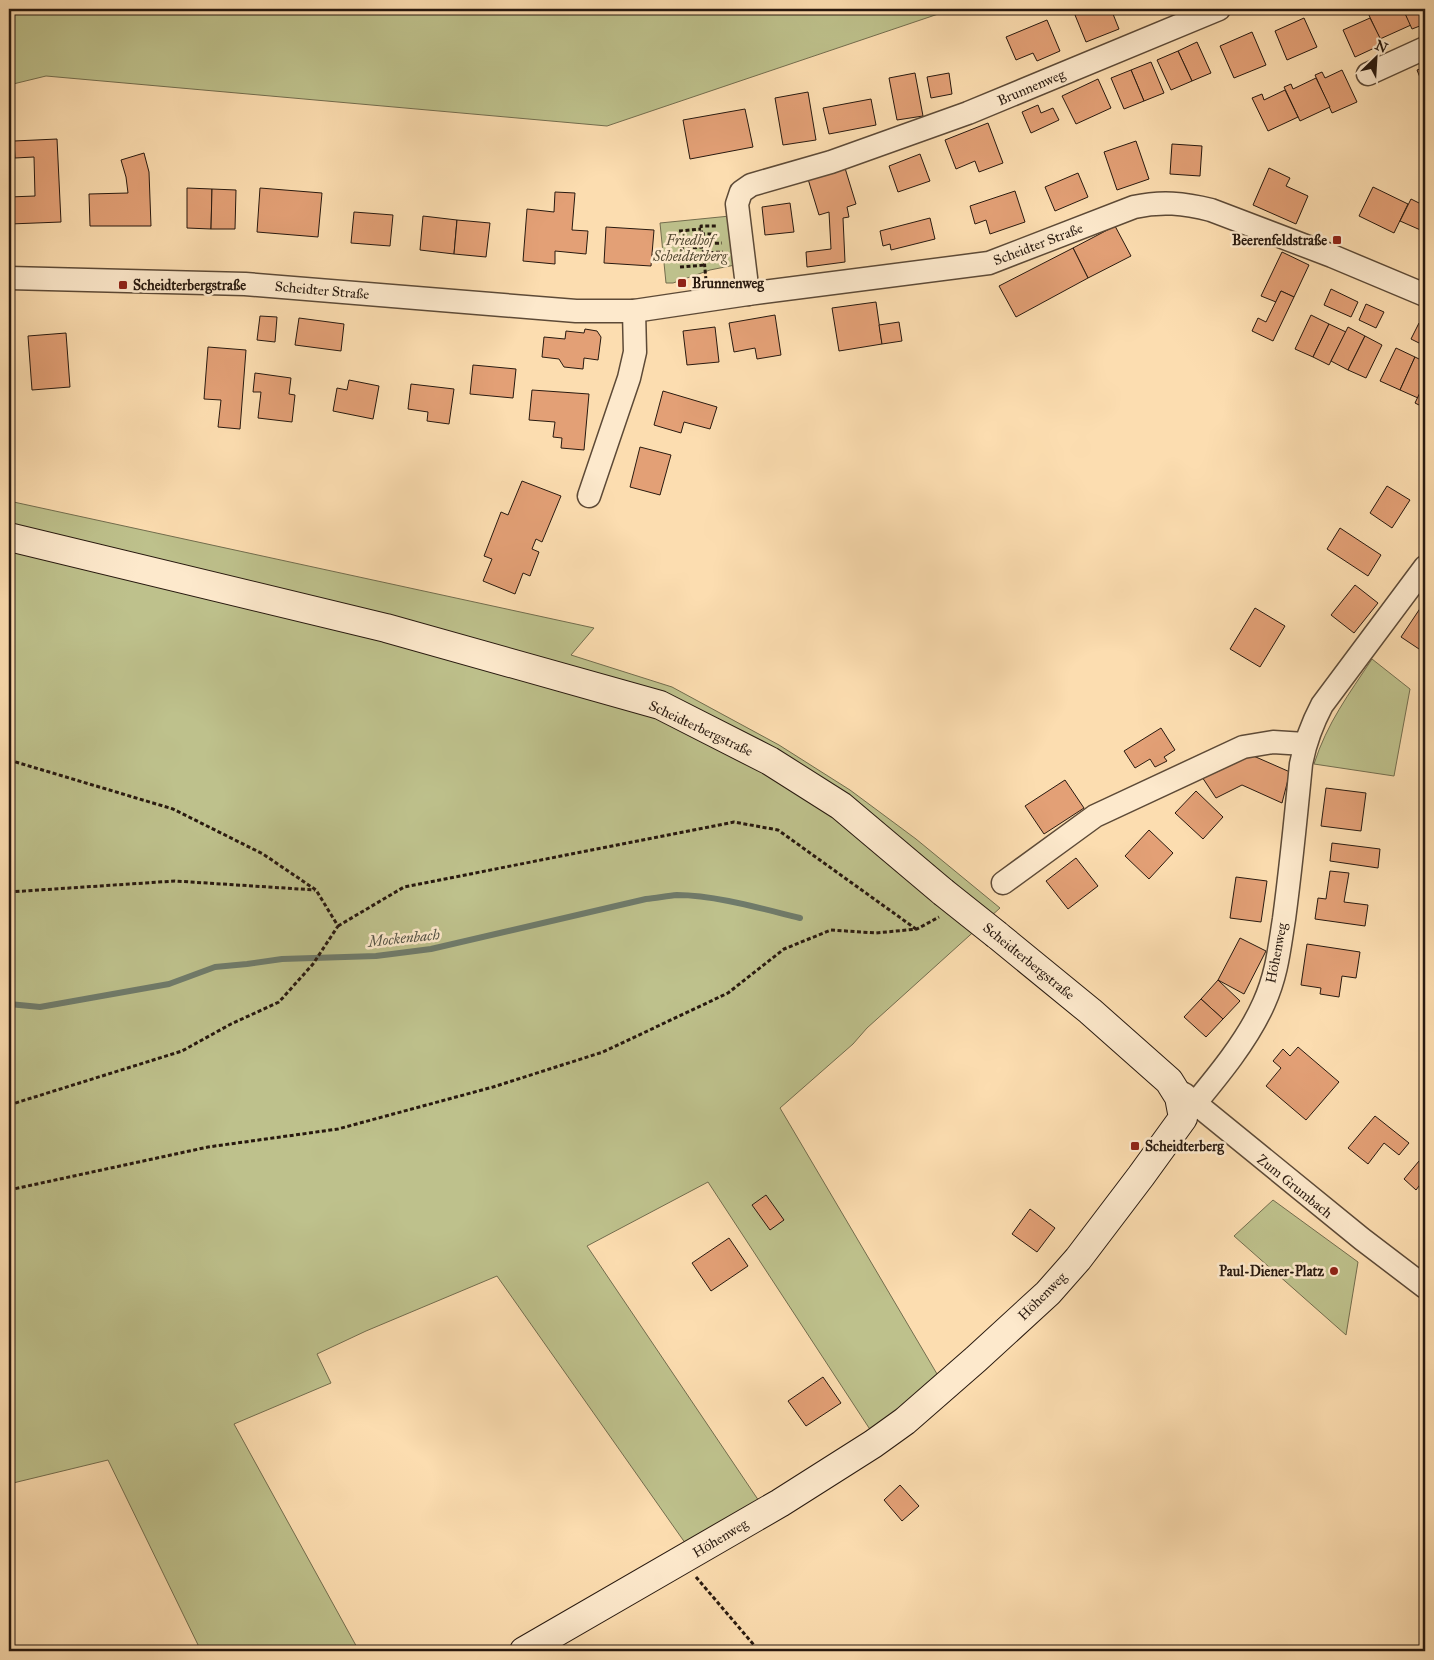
<svg xmlns="http://www.w3.org/2000/svg" width="1434" height="1660" font-family="'IM FELL Great Primer',serif">
<rect width="100%" height="100%" fill="#fcddb0"/>
<filter id="stains"><feTurbulence type="fractalNoise" baseFrequency=".004" numOctaves="4"/><feColorMatrix values="0 0 0 0 .2 0 0 0 0 .09 0 0 0 0 .02 0 0 0 .5 -.17"/></filter>
<radialGradient id="worn" r=".72"><stop offset=".6" stop-color="#630" stop-opacity="0"/><stop offset="1" stop-color="#630" stop-opacity=".3"/></radialGradient>
<g fill="#bec18c" stroke="#736d4e">
<path d="M 9,9 L 953,9 L 607,126 L 46,76 L 9,85 Z"/>
<path d="M 730,216 L 735,265 L 710,270 L 673,283 L 666,283 L 660,223 Z"/>
<path d="M 9,501 L 594,628 L 571,655 L 672,687 L 779,745 L 850,790 L 916,839 L 1000,908 L 867,1028 L 853,1044 L 780,1108 L 940,1379 L 873,1434 L 708,1182 L 587,1246 L 761,1504 L 688,1547 L 497,1276 L 366,1331 L 317,1354 L 331,1383 L 234,1424 L 359,1651 L 201,1651 L 108,1460 L 9,1484 Z"/>
<path d="M 1372,659 L 1410,689 L 1394,776 L 1314,764 C 1327,723 1349,694 1372,659 Z"/>
<path d="M 1273,1200 L 1358,1262 L 1346,1335 L 1234,1236 Z"/>
</g>
<g fill="none" stroke-linecap="round" stroke-linejoin="round">
<path stroke="#6f7b6b" stroke-width="6" d="M 9,1004 L 40,1007 L 169,984 L 215,967 L 247,964 L 282,959 L 376,956 L 431,949 L 646,899 C 656,898 667,896 677,895 C 715,895 763,909 800,918"/>
</g>
<g fill="#e3a076" stroke="#28190f">
<path d="M 1092,9 L 1111,9 L 1119,29 L 1086,42 L 1075,15 Z"/>
<path d="M 1377,9 L 1403,9 L 1411,25 L 1380,39 L 1368,13 Z"/>
<path d="M 1403,9 L 1425,9 L 1425,24 L 1412,29 Z"/>
<path d="M 1304,18 L 1317,47 L 1287,60 L 1275,31 Z"/>
<path d="M 1370,18 L 1383,44 L 1355,57 L 1343,30 Z"/>
<path d="M 1047,20 L 1060,51 L 1037,61 L 1033,53 L 1016,60 L 1006,37 Z"/>
<path d="M 1252,32 L 1266,65 L 1234,78 L 1220,46 Z"/>
<path d="M 1197,42 L 1211,73 L 1192,81 L 1178,51 Z"/>
<path d="M 1178,51 L 1192,81 L 1171,90 L 1157,60 Z"/>
<path d="M 1151,62 L 1164,93 L 1144,101 L 1131,70 Z"/>
<path d="M 1425,67 L 1425,90 L 1417,70 Z"/>
<path d="M 1131,70 L 1144,101 L 1124,109 L 1111,78 Z"/>
<path d="M 1342,70 L 1357,102 L 1332,113 L 1315,75 L 1322,72 L 1325,78 Z"/>
<path d="M 915,73 L 923,116 L 897,120 L 889,78 Z"/>
<path d="M 949,73 L 952,94 L 931,98 L 927,77 Z"/>
<path d="M 1316,78 L 1330,107 L 1300,121 L 1284,87 L 1291,84 L 1293,89 Z"/>
<path d="M 1098,79 L 1111,108 L 1076,124 L 1062,96 Z"/>
<path d="M 1285,90 L 1298,117 L 1268,131 L 1252,98 L 1262,94 L 1264,100 Z"/>
<path d="M 808,92 L 816,140 L 783,145 L 775,98 Z"/>
<path d="M 871,99 L 876,125 L 829,134 L 823,108 Z"/>
<path d="M 1038,105 L 1041,113 L 1053,108 L 1059,120 L 1031,133 L 1022,112 Z"/>
<path d="M 745,109 L 753,147 L 690,159 L 683,120 Z"/>
<path d="M 988,123 L 1003,163 L 979,172 L 975,161 L 956,169 L 945,140 Z"/>
<path d="M 57,139 L 61,222 L 10,224 L 9,197 L 35,196 L 34,157 L 15,158 L 14,141 Z"/>
<path d="M 1136,141 L 1149,179 L 1117,190 L 1104,152 Z"/>
<path d="M 1172,144 L 1202,146 L 1200,176 L 1170,174 Z"/>
<path d="M 144,153 L 149,172 L 151,226 L 90,226 L 89,194 L 128,193 L 126,177 L 121,160 Z"/>
<path d="M 920,154 L 930,181 L 898,192 L 889,166 Z"/>
<path d="M 845,168 L 856,204 L 847,207 L 849,217 L 843,218 L 845,262 L 807,267 L 806,252 L 831,249 L 829,212 L 819,215 L 808,179 Z"/>
<path d="M 1269,168 L 1290,178 L 1286,186 L 1308,196 L 1296,224 L 1253,205 Z"/>
<path d="M 1078,173 L 1088,197 L 1055,211 L 1045,187 Z"/>
<path d="M 1373,187 L 1408,204 L 1394,233 L 1359,216 Z"/>
<path d="M 187,188 L 212,189 L 211,229 L 187,228 Z"/>
<path d="M 260,188 L 322,193 L 318,237 L 257,232 Z"/>
<path d="M 212,189 L 236,190 L 235,229 L 211,229 Z"/>
<path d="M 1015,191 L 1025,222 L 990,234 L 986,220 L 975,224 L 970,206 Z"/>
<path d="M 555,192 L 575,193 L 572,230 L 588,231 L 586,254 L 555,251 L 555,264 L 523,261 L 527,209 L 554,212 Z"/>
<path d="M 1411,199 L 1425,206 L 1425,232 L 1400,221 Z"/>
<path d="M 790,203 L 794,232 L 765,235 L 762,207 Z"/>
<path d="M 354,212 L 393,215 L 390,246 L 351,243 Z"/>
<path d="M 423,216 L 457,220 L 454,254 L 420,250 Z"/>
<path d="M 930,218 L 935,239 L 891,250 L 890,244 L 883,246 L 880,231 Z"/>
<path d="M 457,220 L 490,223 L 486,257 L 454,254 Z"/>
<path d="M 1115,226 L 1131,256 L 1088,278 L 1073,248 Z"/>
<path d="M 606,227 L 654,230 L 651,266 L 604,263 Z"/>
<path d="M 1073,248 L 1088,278 L 1016,317 L 999,286 Z"/>
<path d="M 1282,252 L 1309,265 L 1294,297 L 1281,291 L 1276,302 L 1261,296 Z"/>
<path d="M 1331,289 L 1358,302 L 1351,317 L 1324,305 Z"/>
<path d="M 1281,291 L 1294,297 L 1273,341 L 1252,331 L 1258,318 L 1266,322 Z"/>
<path d="M 876,302 L 882,344 L 839,351 L 832,308 Z"/>
<path d="M 1366,304 L 1384,312 L 1376,328 L 1359,320 Z"/>
<path d="M 775,315 L 781,355 L 757,359 L 755,348 L 734,352 L 729,323 Z"/>
<path d="M 1311,315 L 1329,324 L 1313,357 L 1295,349 Z"/>
<path d="M 260,316 L 277,317 L 275,342 L 257,340 Z"/>
<path d="M 299,318 L 344,324 L 341,351 L 295,345 Z"/>
<path d="M 899,322 L 902,341 L 882,344 L 879,325 Z"/>
<path d="M 1419,323 L 1425,326 L 1425,346 L 1411,339 Z"/>
<path d="M 1329,324 L 1346,332 L 1329,365 L 1313,357 Z"/>
<path d="M 715,327 L 719,362 L 687,365 L 683,331 Z"/>
<path d="M 1348,327 L 1365,336 L 1348,370 L 1331,361 Z"/>
<path d="M 585,329 L 597,331 L 601,337 L 598,360 L 584,358 L 583,369 L 564,367 L 559,359 L 542,357 L 544,337 L 565,339 L 566,331 L 584,333 Z"/>
<path d="M 66,333 L 70,387 L 32,390 L 28,336 Z"/>
<path d="M 1365,336 L 1382,345 L 1366,378 L 1348,370 Z"/>
<path d="M 208,347 L 246,350 L 240,429 L 218,427 L 221,400 L 204,399 Z"/>
<path d="M 1396,348 L 1415,357 L 1400,390 L 1380,381 Z"/>
<path d="M 1415,357 L 1425,362 L 1425,382 L 1418,398 L 1400,390 Z"/>
<path d="M 473,365 L 516,369 L 513,398 L 470,394 Z"/>
<path d="M 255,373 L 291,378 L 289,394 L 295,395 L 292,422 L 258,418 L 261,392 L 253,392 Z"/>
<path d="M 349,380 L 379,386 L 373,419 L 333,411 L 337,388 L 347,390 Z"/>
<path d="M 1425,382 L 1425,408 L 1415,403 Z"/>
<path d="M 411,384 L 454,389 L 449,424 L 427,421 L 428,412 L 408,409 Z"/>
<path d="M 9,385 L 10,385 L 11,422 L 9,422 Z"/>
<path d="M 532,390 L 589,394 L 584,450 L 561,448 L 562,438 L 553,437 L 555,422 L 529,420 Z"/>
<path d="M 663,391 L 717,407 L 710,429 L 684,422 L 681,433 L 654,425 Z"/>
<path d="M 640,447 L 671,455 L 660,495 L 630,487 Z"/>
<path d="M 522,481 L 561,496 L 542,542 L 536,539 L 532,549 L 539,552 L 530,576 L 523,573 L 515,594 L 483,581 L 492,559 L 484,556 L 501,512 L 508,515 Z"/>
<path d="M 1387,486 L 1410,500 L 1392,528 L 1370,513 Z"/>
<path d="M 1340,528 L 1381,555 L 1368,576 L 1327,549 Z"/>
<path d="M 1355,585 L 1378,603 L 1354,633 L 1331,615 Z"/>
<path d="M 1421,607 L 1425,610 L 1425,653 L 1401,637 Z"/>
<path d="M 1255,608 L 1285,626 L 1260,667 L 1230,649 Z"/>
<path d="M 1161,728 L 1175,750 L 1164,757 L 1167,761 L 1155,767 L 1150,759 L 1135,768 L 1124,751 Z"/>
<path d="M 1249,754 L 1290,772 L 1282,803 L 1242,785 L 1216,798 L 1202,777 Z"/>
<path d="M 1065,780 L 1084,808 L 1044,834 L 1025,806 Z"/>
<path d="M 1326,788 L 1366,793 L 1361,831 L 1321,826 Z"/>
<path d="M 1196,791 L 1223,817 L 1203,839 L 1175,813 Z"/>
<path d="M 1149,830 L 1173,853 L 1149,879 L 1125,856 Z"/>
<path d="M 1332,843 L 1380,849 L 1378,868 L 1330,861 Z"/>
<path d="M 1076,858 L 1098,886 L 1068,909 L 1046,881 Z"/>
<path d="M 1330,871 L 1349,873 L 1344,902 L 1368,905 L 1365,926 L 1315,919 L 1318,898 L 1326,899 Z"/>
<path d="M 1236,877 L 1267,881 L 1261,922 L 1230,918 Z"/>
<path d="M 1240,938 L 1266,951 L 1244,994 L 1218,980 Z"/>
<path d="M 1307,944 L 1360,952 L 1356,978 L 1342,976 L 1339,997 L 1320,994 L 1321,988 L 1301,985 Z"/>
<path d="M 1218,980 L 1240,1001 L 1223,1019 L 1201,999 Z"/>
<path d="M 1201,999 L 1223,1019 L 1206,1037 L 1184,1017 Z"/>
<path d="M 1298,1047 L 1339,1082 L 1306,1120 L 1266,1086 L 1281,1068 L 1273,1061 L 1283,1049 L 1290,1056 Z"/>
<path d="M 1375,1116 L 1409,1143 L 1399,1155 L 1384,1143 L 1368,1164 L 1348,1148 Z"/>
<path d="M 1419,1161 L 1425,1167 L 1425,1178 L 1416,1190 L 1404,1179 Z"/>
<path d="M 766,1195 L 784,1220 L 770,1230 L 752,1205 Z"/>
<path d="M 1030,1209 L 1055,1228 L 1037,1252 L 1012,1234 Z"/>
<path d="M 729,1238 L 748,1266 L 711,1291 L 692,1263 Z"/>
<path d="M 823,1377 L 841,1403 L 806,1426 L 788,1401 Z"/>
<path d="M 900,1485 L 919,1506 L 902,1521 L 884,1500 Z"/>
</g>
<g fill="none" stroke-linecap="round" stroke-linejoin="round">
<defs>
<g id="street">
<path d="M 1368,74 L 1425,48"/>
<path d="M 9,278 L 245,284 L 576,311 L 634,311 L 748,294 L 989,263 L 1134,207 C 1161,201 1184,203 1211,210 L 1332,256 L 1425,295"/>
<path d="M 748,294 L 737,204 L 741,192 L 751,185 L 831,162 L 968,113 L 1219,9"/>
<path d="M 589,496 L 629,378 L 635,352 L 634,311"/>
<path d="M 1003,883 L 1095,816 L 1243,747 L 1273,742 L 1305,744"/>
<path d="M 1184,1094 L 1362,1239 L 1425,1287"/>
<path d="M 1183,1118 C 1211,1084 1246,1044 1264,1003 C 1277,974 1279,950 1284,919 C 1291,867 1296,816 1301,764 C 1305,743 1312,724 1322,705 L 1425,567"/>
</g>
<g id="secondary">
<path d="M 9,537 L 386,628 L 660,705 L 770,761 L 841,806 L 943,892"/>
<path d="M 524,1651 L 780,1503 L 873,1444 L 905,1421 L 976,1359 L 1048,1293 L 1078,1259 L 1141,1176 L 1183,1118 L 1179,1097 L 1169,1081 L 1090,1011 L 997,935"/>
</g>
</defs>
<use href="#street" stroke="#5d4a37" stroke-width="25"/>
<use href="#secondary" stroke="#28190f" stroke-width="30"/>
<g stroke="#28190f" stroke-width="3" stroke-dasharray="4 2.5" stroke-linecap="butt">
<path d="M 679,231 L 701,229"/>
<path d="M 701,234 L 720,234"/>
<path d="M 679,240 L 702,238"/>
<path d="M 702,244 L 722,243"/>
<path d="M 680,249 L 703,247"/>
<path d="M 703,253 L 723,252"/>
<path d="M 680,258 L 704,256"/>
<path d="M 704,261 L 724,260"/>
<path d="M 680,267 L 705,265"/>
<path d="M 706,280 L 701,226 L 718,226"/>
<path d="M 9,760 L 173,809 L 263,854 L 316,890 L 338,926 L 313,964 L 279,1002 L 231,1024 L 182,1051 L 9,1105"/>
<path d="M 9,892 L 175,881 L 315,890"/>
<path d="M 338,926 L 404,887 L 734,822 L 778,830 L 916,929"/>
<path d="M 9,1190 L 208,1147 L 338,1129 L 493,1087 L 603,1052 L 728,993 L 784,949 L 831,930 L 876,933 L 917,929 L 939,917"/>
<path d="M 696,1577 L 759,1651"/>
</g>
<use href="#street" stroke="#fde9cc" stroke-width="22"/>
<use href="#secondary" stroke="#fde9cc" stroke-width="28"/>
<defs>
<path id="secondary-bridge" d="M 943,892 L 997,935"/>
</defs>
<use href="#secondary-bridge" stroke="#28190f" stroke-width="30" stroke-linecap="butt"/>
<use href="#secondary-bridge" stroke="#fde9cc" stroke-width="28"/>
</g>
<g fill="#8f2418" stroke="#fde9cc" stroke-width="2">
<rect x="1332" y="235" width="10" height="10" rx="2.5"/>
<rect x="677" y="278" width="10" height="10" rx="2.5"/>
<rect x="118" y="280" width="10" height="10" rx="2.5"/>
<rect x="1130" y="1141" width="10" height="10" rx="2.5"/>
<circle cx="1334" cy="1271" r="5"/>
</g>
<g text-anchor="middle" stroke-width="5" stroke-linejoin="round" paint-order="stroke">
<g font-size="14" fill="#28190f" stroke="#fde9cc">
<text transform="translate(1031 87) rotate(-23)" y="5">Brunnenweg</text>
<text transform="translate(1038 244) rotate(-21)" y="5">Scheidter Straße</text>
<text transform="translate(322 290) rotate(5)" y="5">Scheidter Straße</text>
<text transform="translate(701 728) rotate(25)" y="5">Scheidterbergstraße</text>
<text transform="translate(1276 953) rotate(-79)" y="5">Höhenweg</text>
<text transform="translate(1029 961) rotate(39)" y="5">Scheidterbergstraße</text>
<text transform="translate(1295 1186) rotate(39)" y="5">Zum Grumbach</text>
<text transform="translate(1042 1296) rotate(-45)" y="5">Höhenweg</text>
<text transform="translate(720 1538) rotate(-31)" y="5">Höhenweg</text>
</g>
<g font-size="14" font-style="italic" fill="#554b34" stroke="#fde9cc">
<text x="690" y="245">Friedhof<tspan x="690" dy="16">Scheidterberg</tspan></text>
</g>
<g font-size="14" font-weight="bold" fill="#28190f" stroke="#fde9cc" text-anchor="start">
<text x="1327" y="245" text-anchor="end">Beerenfeldstraße</text>
<text x="692" y="288">Brunnenweg</text>
<text x="133" y="290">Scheidterbergstraße</text>
<text x="1145" y="1151">Scheidterberg</text>
<text x="1324" y="1276" text-anchor="end">Paul-Diener-Platz</text>
</g>
<g font-size="15" font-style="italic" fill="#525245" stroke="#fde9cc">
<text transform="translate(404 938) rotate(-6)" y="5">Mockenbach</text>
</g>
</g>
<rect width="1434" height="1660" fill="none" stroke="#fcddb0" stroke-width="30"/>
<rect x="10" y="10" width="1414" height="1640" fill="none" stroke="#28190f" stroke-width="2.5"/>
<rect x="15" y="15" width="1404" height="1630" fill="none" stroke="#28190f"/>
<g transform="translate(1376 58) rotate(25)" stroke="#fde9cc" stroke-width="4" paint-order="stroke">
<path d="M0-4L9 19L0 12L-9 19Z" fill="#28190f"/>
<text y="-8" font-size="14" font-weight="bold" text-anchor="middle" fill="#28190f">N</text>
</g>
<rect width="100%" height="100%" filter="url(#stains)"/>
<rect width="100%" height="100%" fill="url(#worn)"/>
</svg>
